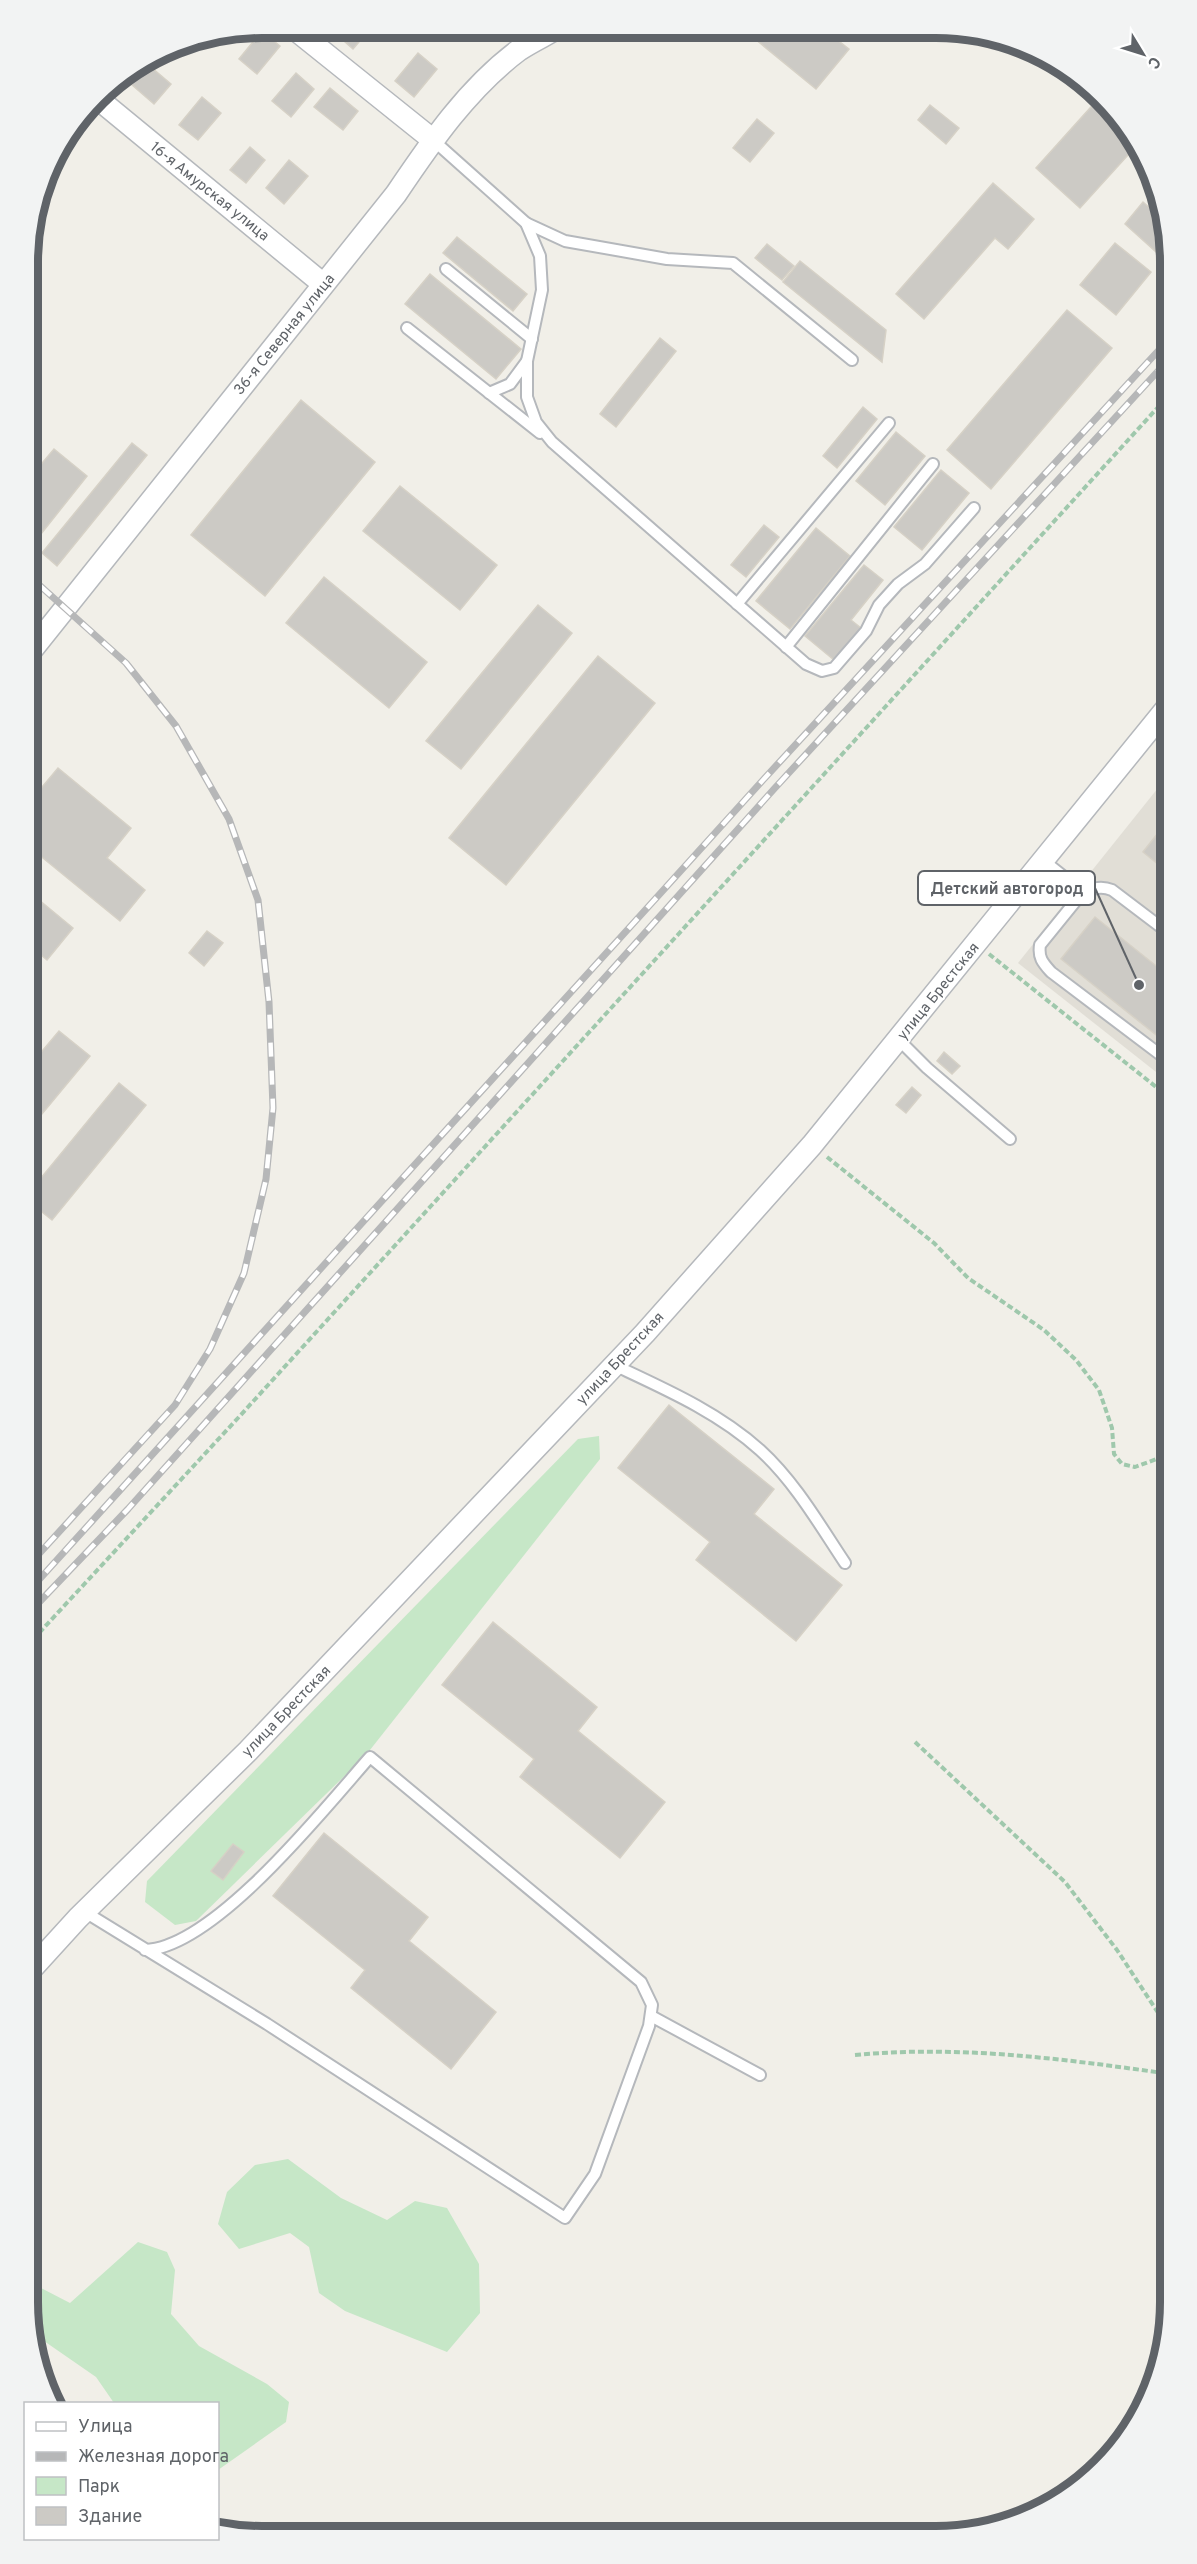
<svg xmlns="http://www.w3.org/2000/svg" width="1197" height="2564" font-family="Overpass,sans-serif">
<rect width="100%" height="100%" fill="#f1efe8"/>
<path fill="#e1ded6" d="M 1170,773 L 1170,1083 L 1018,963 Z"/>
<g fill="#c6e7c7">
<path d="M 599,1436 L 600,1459 L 366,1755 L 196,1921 L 175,1925 L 145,1902 L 147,1881 L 578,1439 Z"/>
<path d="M 288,2159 L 341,2198 L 387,2220 L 415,2201 L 447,2208 L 479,2264 L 480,2313 L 447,2352 L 345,2311 L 319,2293 L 309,2247 L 290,2233 L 239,2249 L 218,2224 L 227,2192 L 255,2165 Z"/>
<path d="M 138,2242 L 167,2252 L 175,2270 L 171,2314 L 199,2346 L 267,2384 L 289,2402 L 286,2422 L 218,2470 L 218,2404 L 114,2403 L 96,2377 L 31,2332 L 27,2290 L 41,2288 L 70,2303 Z"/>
</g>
<g fill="#cccac5" stroke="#d6d1c6" stroke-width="1.5">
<path d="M 316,27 L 330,27 L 324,34 Z"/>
<path d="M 339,27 L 371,28 L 353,49 L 335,33 Z"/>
<path d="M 744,30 L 840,31 L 835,38 L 849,49 L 816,89 Z"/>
<path d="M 262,31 L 280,46 L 257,74 L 239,59 Z"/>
<path d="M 418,53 L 437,69 L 414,97 L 395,81 Z"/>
<path d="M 145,62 L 171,84 L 154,104 L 124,78 L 130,71 Z"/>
<path d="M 296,73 L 314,89 L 291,117 L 272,101 Z"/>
<path d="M 330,88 L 358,111 L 343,130 L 314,107 Z"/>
<path d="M 202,97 L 221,113 L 198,140 L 179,125 Z"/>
<path d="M 1100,97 L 1138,144 L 1080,208 L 1036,168 Z"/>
<path d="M 930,105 L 959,128 L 946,144 L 918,120 Z"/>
<path d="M 757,119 L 774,133 L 750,162 L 733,148 Z"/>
<path d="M 250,147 L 265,160 L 246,183 L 230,170 Z"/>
<path d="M 289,160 L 308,176 L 284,204 L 266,188 Z"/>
<path d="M 993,183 L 1034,219 L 1008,249 L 995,238 L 924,319 L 896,294 Z"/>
<path d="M 1161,198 L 1169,256 L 1165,260 L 1125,224 L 1143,202 L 1151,209 Z"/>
<path d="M 457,237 L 527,294 L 513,311 L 443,253 Z"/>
<path d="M 1115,243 L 1151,272 L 1116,315 L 1080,285 Z"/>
<path d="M 767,244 L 794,266 L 782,280 L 755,258 Z"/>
<path d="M 800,261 L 886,330 L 882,362 L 783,282 Z"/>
<path d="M 430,274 L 521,349 L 496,379 L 405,304 Z"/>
<path d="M 1067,310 L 1112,348 L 991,489 L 947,450 Z"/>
<path d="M 660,338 L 676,351 L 616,427 L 600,414 Z"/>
<path d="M 301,400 L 375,462 L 265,596 L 191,535 Z"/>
<path d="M 863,407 L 877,419 L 837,468 L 823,456 Z"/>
<path d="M 896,432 L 925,456 L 885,505 L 856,481 Z"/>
<path d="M 132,443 L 147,455 L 57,566 L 42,553 Z"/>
<path d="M 54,449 L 87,476 L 41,534 L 27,523 L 27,481 Z"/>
<path d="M 941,470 L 969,493 L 922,550 L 894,527 Z"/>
<path d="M 400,486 L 497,565 L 460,610 L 363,531 Z"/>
<path d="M 764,525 L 779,537 L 746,577 L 731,565 Z"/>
<path d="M 816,528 L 850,556 L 790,629 L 756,601 Z"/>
<path d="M 864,565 L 883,580 L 851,620 L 861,628 L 834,660 L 805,636 Z"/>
<path d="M 324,577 L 427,662 L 389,708 L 286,623 Z"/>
<path d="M 538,605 L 572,633 L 461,769 L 426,741 Z"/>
<path d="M 598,656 L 655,703 L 506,885 L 449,838 Z"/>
<path d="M 58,768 L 131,828 L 107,858 L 145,890 L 120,921 L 27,845 L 27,805 Z"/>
<path d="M 1170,818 L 1170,874 L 1143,852 Z"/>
<path d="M 27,890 L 73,928 L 47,960 L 27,943 Z"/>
<path d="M 1095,917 L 1170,977 L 1170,1046 L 1061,959 Z"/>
<path d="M 207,931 L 223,943 L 204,966 L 189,953 Z"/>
<path d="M 59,1031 L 90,1056 L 27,1132 L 27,1069 Z"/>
<path d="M 944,1052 L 960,1066 L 952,1074 L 937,1061 Z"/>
<path d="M 119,1083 L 146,1105 L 52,1220 L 27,1200 L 27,1195 Z"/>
<path d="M 912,1087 L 921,1095 L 906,1113 L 896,1105 Z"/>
<path d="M 669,1405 L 774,1489 L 754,1514 L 842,1585 L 796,1641 L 696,1560 L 710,1542 L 618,1468 Z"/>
<path d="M 493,1622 L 597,1707 L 578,1731 L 665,1802 L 620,1858 L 520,1777 L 534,1759 L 442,1685 Z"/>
<path d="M 324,1833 L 428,1917 L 409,1941 L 496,2012 L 451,2069 L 351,1988 L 365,1970 L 273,1896 Z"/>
<path d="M 233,1844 L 244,1852 L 223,1880 L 211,1871 Z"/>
</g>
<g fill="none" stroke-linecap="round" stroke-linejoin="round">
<defs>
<g id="service">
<path d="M 433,140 L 526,223 L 540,256 L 542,290 L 527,361 L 527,397 L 536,422 L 552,442 L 806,664 L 822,671 L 834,668 L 866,631 L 879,605 L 898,584 L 925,564 L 974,508"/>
<path d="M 526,223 L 565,241 L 667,259 L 733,263 L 852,360"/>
<path d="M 446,269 L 532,339"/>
<path d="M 407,328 L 540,433"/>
<path d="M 489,393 L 510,384 L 527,361"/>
<path d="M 737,604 L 889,423"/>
<path d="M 786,647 L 933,464"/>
<path d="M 1044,861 L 1083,892"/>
<path d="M 899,1040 L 927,1068 L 1010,1139"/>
<path d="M 1170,1062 L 1051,972 C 1043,963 1038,958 1040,945 L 1083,892 C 1094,888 1102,886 1112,890 L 1170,934"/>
<path d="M 614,1365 C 665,1389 718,1412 760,1450 C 795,1482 819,1524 845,1563"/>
<path d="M 85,1912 L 267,2024 L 565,2218 L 595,2174 L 649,2026 L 652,2005 L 641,1982 L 370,1757 C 325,1808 214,1948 145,1950"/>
<path d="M 651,2016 L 760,2075"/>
</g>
<g id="minor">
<path d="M 292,27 L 433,140"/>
<path d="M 97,98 L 323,284"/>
<path d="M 27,656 L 396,194 C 431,142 468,88 519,50 C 531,42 544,36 556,29"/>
<path d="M 27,1974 L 78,1918 L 248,1751 L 645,1333 L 812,1145 L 1170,704"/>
</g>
</defs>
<use href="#service" stroke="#b5b8bc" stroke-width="14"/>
<use href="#minor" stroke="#b5b8bc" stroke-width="24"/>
<g stroke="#9fc8ac" stroke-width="4" stroke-dasharray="6 3" stroke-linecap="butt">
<path d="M 989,954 L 1170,1098"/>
<path d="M 827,1157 L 934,1243 L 968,1278 L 1044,1330 L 1076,1360 L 1099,1390 L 1112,1428 L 1114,1454 L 1122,1464 L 1135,1467 L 1170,1454"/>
<path d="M 27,1646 L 238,1418 L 1170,394"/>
<path d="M 915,1742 L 1065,1882 L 1117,1950 L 1170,2031"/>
<path d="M 855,2055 C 961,2045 1064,2059 1170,2074"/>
</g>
<use href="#service" stroke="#fff" stroke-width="10"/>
<use href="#minor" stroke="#fff" stroke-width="21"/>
<defs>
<g id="rail">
<path d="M 27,1567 L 175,1405 L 210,1349 L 244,1273 L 266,1179 L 273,1108 L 269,1002 L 258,900 L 229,819 L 176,726 L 126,663 L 27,574"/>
<path d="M 27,1593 L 763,780 L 1170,338"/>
<path d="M 27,1615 L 128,1509 L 774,789 L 1170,358"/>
</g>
</defs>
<use href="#rail" stroke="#b6b7b8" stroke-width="7"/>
<use href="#rail" stroke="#fff" stroke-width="4.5" stroke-dasharray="14" stroke-linecap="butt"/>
</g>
<g text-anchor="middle" stroke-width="4.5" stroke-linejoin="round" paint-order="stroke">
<g font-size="15" fill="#5f6368" stroke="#fff">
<text transform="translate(210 191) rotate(39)" y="5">16-я Амурская улица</text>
<text transform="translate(284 334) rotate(-51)" y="5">36-я Северная улица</text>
<text transform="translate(938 991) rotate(-51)" y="5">улица Брестская</text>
<text transform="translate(620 1358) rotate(-47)" y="5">улица Брестская</text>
<text transform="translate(286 1711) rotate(-46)" y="5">улица Брестская</text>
</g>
</g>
<path d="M0 0H1197V2564H0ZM262 38H936A224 224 0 0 1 1160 262V2302A224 224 0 0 1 936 2526H262A224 224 0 0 1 38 2302V262A224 224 0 0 1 262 38Z" fill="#f2f3f3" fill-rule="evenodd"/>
<path fill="none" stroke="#5f6368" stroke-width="8" d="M262 38H936A224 224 0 0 1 1160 262V2302A224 224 0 0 1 936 2526H262A224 224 0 0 1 38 2302V262A224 224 0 0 1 262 38Z"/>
<path fill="none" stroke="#5f6368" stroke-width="2" d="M1139 985L1095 888"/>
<circle fill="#5f6368" stroke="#fff" stroke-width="2" cx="1139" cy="985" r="6"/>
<rect fill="#fff" stroke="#5f6368" stroke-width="2" x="918" y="871" width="177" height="34" rx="6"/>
<g font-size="16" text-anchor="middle" font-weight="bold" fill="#5f6368">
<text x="1007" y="894">Детский автогород</text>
</g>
<rect x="24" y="2402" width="195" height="138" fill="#ffffff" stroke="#bfc1c3" stroke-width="1.5"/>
<rect x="36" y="2422" width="30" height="9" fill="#ffffff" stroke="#bfc1c3" stroke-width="1.5"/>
<text x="78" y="2432" font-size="18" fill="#5f6368">Улица</text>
<rect x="36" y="2452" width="30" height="9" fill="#b6b7b8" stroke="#bfc1c3" stroke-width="1.5"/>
<text x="78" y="2462" font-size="18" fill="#5f6368">Железная дорога</text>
<rect x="36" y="2477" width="30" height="18" fill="#c6e7c7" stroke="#bfc1c3" stroke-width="1.5"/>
<text x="78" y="2492" font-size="18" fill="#5f6368">Парк</text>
<rect x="36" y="2507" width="30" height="18" fill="#cccac5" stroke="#bfc1c3" stroke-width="1.5"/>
<text x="78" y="2522" font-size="18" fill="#5f6368">Здание</text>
<g transform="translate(1143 54) rotate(128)" stroke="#ffffff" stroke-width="4.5" paint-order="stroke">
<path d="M0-4.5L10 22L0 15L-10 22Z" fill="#5f6368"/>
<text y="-9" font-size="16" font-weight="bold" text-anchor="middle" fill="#5f6368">С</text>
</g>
</svg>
